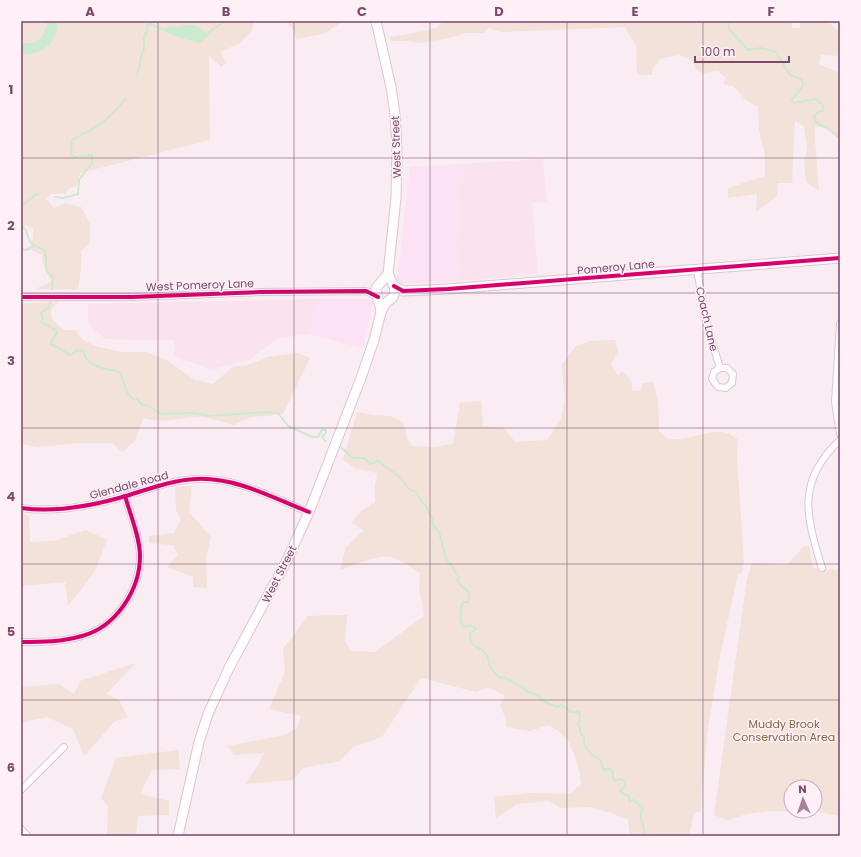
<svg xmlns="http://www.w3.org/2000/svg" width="861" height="857" font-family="Poppins,sans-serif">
<rect width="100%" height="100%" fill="#f9ecf2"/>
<g fill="#fae2ee">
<path d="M 543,159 L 547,202 L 532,203 L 538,274 L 459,281 L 458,244 L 461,211 L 457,182 L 462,181 L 463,164 Z"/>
<path d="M 318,299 L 309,334 L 279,338 L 247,361 L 210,369 L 174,356 L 175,340 L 105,339 L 88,323 L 88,304 Z"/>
</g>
<g fill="#fce2f4">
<path d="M 463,164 L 462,182 L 457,182 L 461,211 L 458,244 L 459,281 L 396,284 L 398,275 L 410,167 Z"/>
<path d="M 318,299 L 374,299 L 362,348 L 309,334 Z"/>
</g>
<g fill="#f2e2d9" fill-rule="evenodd">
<path d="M 21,21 L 254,21 C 253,38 234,46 221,52 L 225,63 L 222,67 L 209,56 L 210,140 L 80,173 L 80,174 L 76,187 L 69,188 L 65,194 L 51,194 L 46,199 L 54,208 L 64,203 L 81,207 L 90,224 L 90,243 L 81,251 L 81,269 L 78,289 L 36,289 L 51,281 L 43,264 L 42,255 L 29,249 L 33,238 L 33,229 L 26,225 L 21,234 Z"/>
<path d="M 284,21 L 344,21 L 323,34 L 297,39 L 291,26 Z"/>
<path d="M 443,21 L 791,21 L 792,28 L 800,28 L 800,21 L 828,21 L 840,32 L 840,56 L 821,55 L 819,64 L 840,73 L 840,140 C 835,137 829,130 824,128 C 821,127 818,128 815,126 L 815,140 L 819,191 L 806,182 L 804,162 L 807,148 L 804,126 L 795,121 L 792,183 L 778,183 L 777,196 L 756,212 L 757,194 L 728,198 L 728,188 L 765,176 L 765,156 L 759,130 L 758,107 L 746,100 L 733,86 L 723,84 L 726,78 L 718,71 L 702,73 L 696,69 L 691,59 L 678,55 L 660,59 L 653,68 L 652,75 L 637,74 L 636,46 L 625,27 L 501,32 L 489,28 L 483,33 L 463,33 L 454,37 L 420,43 L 406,41 L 391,41 L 389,37 L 415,33 L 437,28 Z"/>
<path d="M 59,301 L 51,310 L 52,319 L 63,330 L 75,330 L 83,340 L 98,347 L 123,352 L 147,352 L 168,361 L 195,380 L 213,384 L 234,366 L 246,366 L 267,357 L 298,353 L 310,358 L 283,414 L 251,417 L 234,425 C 224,423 211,418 200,417 C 181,417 162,424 143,418 L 135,441 L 122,452 L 112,443 L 81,443 L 37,447 L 21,444 L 21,304 Z"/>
<path d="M 615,340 L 618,351 L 611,364 L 618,376 L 622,371 C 630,378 633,380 632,391 L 641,390 L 642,383 L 653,382 L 658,400 L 659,431 L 666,438 C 683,444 711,426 730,434 C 732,435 735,438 738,440 L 737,457 L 744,562 L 742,572 L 738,574 L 720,656 L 707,734 L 701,811 L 694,813 L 689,836 L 630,836 L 628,820 L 611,813 L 590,807 L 560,808 L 549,801 L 517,804 L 496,818 L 494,797 L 531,793 L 570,794 L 581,784 C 580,771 573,743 562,734 C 558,730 553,728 549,725 L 530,731 L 506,727 L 506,719 L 500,705 L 505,696 L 488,687 L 476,692 L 421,678 L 382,737 L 353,747 L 340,761 L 303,768 L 293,780 L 245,784 L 258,765 L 264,753 L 234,755 L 227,746 L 285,735 L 297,728 L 301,716 L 269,709 L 285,672 L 283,649 L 308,616 L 347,615 L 345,641 L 351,651 L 375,652 L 424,616 L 423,607 L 419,590 L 420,573 C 414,569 396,557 389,557 C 376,555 352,566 340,570 L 346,547 L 364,530 L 351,523 L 360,512 L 375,502 L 375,487 L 377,473 L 357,469 L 343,460 L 357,412 L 373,415 L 390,416 L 404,423 L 407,439 L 413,446 L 435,447 L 453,444 L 460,403 L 481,401 L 483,426 L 504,428 L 515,442 L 547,440 L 561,420 L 565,400 L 562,365 L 576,346 L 590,341 Z"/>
<path d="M 192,486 L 189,512 L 211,537 L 206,557 L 207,588 L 193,587 L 193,577 L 167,567 L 178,555 L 173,545 L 149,543 L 149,536 L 174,533 L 181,519 L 176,510 L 175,487 Z"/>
<path d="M 21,513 L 29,516 L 30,542 L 54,541 L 86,530 L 107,540 L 94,573 L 68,606 L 65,582 L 21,586 Z"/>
<path d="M 804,546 L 809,546 L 813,568 L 840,570 L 840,816 L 820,812 L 769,811 L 746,814 L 728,820 L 714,815 L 747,579 L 752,563 L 787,565 ZM 791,787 L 815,787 L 815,811 L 791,811 Z"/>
<path d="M 136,663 L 106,694 L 119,700 L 128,717 L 115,721 L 84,756 L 73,729 L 47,717 L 21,723 L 21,687 L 58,684 L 74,694 L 80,681 Z"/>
<path d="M 178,750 L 180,769 L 152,770 L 140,794 L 169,801 L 169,815 L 138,816 L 136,836 L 107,836 L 108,806 L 101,798 L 116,758 Z"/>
</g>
<path fill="#cceacd" d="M 186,25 C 197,24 202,28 208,37 L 199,43 L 175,36 L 165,31 L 168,26 L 177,27 Z"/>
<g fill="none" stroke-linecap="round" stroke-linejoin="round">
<g stroke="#cceacd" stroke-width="2">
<path d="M 147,21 L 148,23 L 167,31"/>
<path d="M 728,21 L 730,30 L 748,50 L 761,48 L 776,52 L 790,75 L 802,80 L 803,86 L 792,100 L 794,103 L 816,99 L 823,105 L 823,111 L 818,112 L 814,116 L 816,123 L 826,127 L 840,138"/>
<path d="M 205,35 L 225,21"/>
<path d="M 137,75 L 139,69 L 141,57 L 144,49 L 144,37 L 147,30 L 148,23"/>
<path d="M 55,197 L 63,198 L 78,194 L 79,180 L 92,163 L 92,155 L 74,157 L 71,153 L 72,140 C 97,127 109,121 126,98"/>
<path d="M 21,206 L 35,195 L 38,195"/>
<path d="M 21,227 L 26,230 C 29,243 31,244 44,250 C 50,263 40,267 53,277 L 52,289"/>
<path d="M 21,249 L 26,250 L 34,246"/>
<path d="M 50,302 L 49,307 L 41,313 L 43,318 L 41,322 C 47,326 53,327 57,332 L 50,344 C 58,346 63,352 71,355 L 76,351 L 83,350 C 86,368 105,368 120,372 L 128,394 L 133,399 L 137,399 L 142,405 L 146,405 L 162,414 L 194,413 L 209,416 L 267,412 L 278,413 L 288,426 L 312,437 L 318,437 L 322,430 L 326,430 L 326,433 L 322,436 L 325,441"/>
<path d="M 340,446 L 352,458 L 364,458 L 370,464 L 378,461 L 401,478 L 408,488 L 417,493 L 421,501 L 426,506 L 431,516 L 433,519 L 432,521 L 435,528 L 439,532 L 446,558 L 459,577 L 457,581 L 469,593 L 469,602 L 463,602 C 460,610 459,619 463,627 L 470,625 L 476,629 L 470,634 C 470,649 479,645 485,653 C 488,656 488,658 489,662 C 490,668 495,674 500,678 L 503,677 L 524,688 L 528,692 L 538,695 L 541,700 L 552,705 L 557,707 L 562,705 L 571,712 L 579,712 L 580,718 L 578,724 L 580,727 L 580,733 L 584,738 L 584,745 L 591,754 L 600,760 L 604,770 L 608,769 L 612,770 L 614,781 L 621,779 L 625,781 L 625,786 L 620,791 L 625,795 L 629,795 L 629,802 L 634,800 L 643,808 C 639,815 641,819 643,825 C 644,829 644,833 645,836"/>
</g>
<path stroke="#cceacd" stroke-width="11" d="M 21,49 C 40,50 52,40 52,21"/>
<defs>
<g id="street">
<path d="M 697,269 L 706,322 L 720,368 L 714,372 L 712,379 L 718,387 L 726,388 L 732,383 L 733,374 L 727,368 L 720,368"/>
<path d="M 21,297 L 132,297 L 260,292 L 366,291 L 378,297"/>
<path d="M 840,324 L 835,402 L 840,434"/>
<path d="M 21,508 C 56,513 92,506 126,496 C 149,489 172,480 196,479 C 236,477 273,498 309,512"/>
<path d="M 822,568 C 806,516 796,481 840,440"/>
<path d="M 21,642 C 41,642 62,642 82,636 C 116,627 140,590 140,556 C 140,537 130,514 125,496"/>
<path d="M 21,790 L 64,747"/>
<path d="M 21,829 L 28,836"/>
</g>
<g id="secondary">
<path d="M 394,286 L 403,291 L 448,289 L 840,258"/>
<path d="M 381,312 C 380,303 376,295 376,288 L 388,274"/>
<path d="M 178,836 L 199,742 L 208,714 L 229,668 L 287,560 L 309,512 L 361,378 L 374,340 L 381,312 L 385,304 L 393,297 L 395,292 L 394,286 L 388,274 L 396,198 L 397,148 L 395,114 L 391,87 L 376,21"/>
</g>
</defs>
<use href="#street" stroke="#d7c9d1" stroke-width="8"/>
<use href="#secondary" stroke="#d8c8d1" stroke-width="11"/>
<use href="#street" stroke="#fefcfd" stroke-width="6"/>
<use href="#secondary" stroke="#fefcfd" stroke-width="9"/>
<defs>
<g id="cycleway">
<path d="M 394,286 L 403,291 L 448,289 L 840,258"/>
<path d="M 21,297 L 132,297 L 260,292 L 366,291 L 378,297"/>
<path d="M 21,508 C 56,513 92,506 126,496 C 149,489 172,480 196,479 C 236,477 273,498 309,512"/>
<path d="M 21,642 C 41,642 62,642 82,636 C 116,627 140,590 140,556 C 140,537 130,514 125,496"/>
</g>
</defs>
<use href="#cycleway" stroke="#ffeff6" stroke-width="6"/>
<use href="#cycleway" stroke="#d6006c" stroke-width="4"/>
</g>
<path fill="none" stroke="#7a496b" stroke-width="1" stroke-opacity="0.55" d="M 158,21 L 158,836M 294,21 L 294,836M 430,21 L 430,836M 567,21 L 567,836M 703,21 L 703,836M 21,158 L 840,158M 21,293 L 840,293M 21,428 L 840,428M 21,564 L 840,564M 21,700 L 840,700"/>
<g text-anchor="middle" stroke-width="3" stroke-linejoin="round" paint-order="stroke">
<g font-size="11" fill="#7a496b" stroke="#ffeff6">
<text transform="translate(396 147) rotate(-92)" y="4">West Street</text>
<text transform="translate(616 267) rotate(-5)" y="4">Pomeroy Lane</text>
<text transform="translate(200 285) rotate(-2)" y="4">West Pomeroy Lane</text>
<text transform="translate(707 319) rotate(77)" y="4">Coach Lane</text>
<text transform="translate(129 485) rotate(-15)" y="4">Glendale Road</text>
<text transform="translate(279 574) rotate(-63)" y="4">West Street</text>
</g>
<g font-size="11" fill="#816940" stroke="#ffeff6">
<text x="784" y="728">Muddy Brook<tspan x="784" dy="13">Conservation Area</tspan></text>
</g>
</g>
<rect width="861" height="857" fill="none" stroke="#ffeff6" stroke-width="44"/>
<g transform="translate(803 799) rotate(357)"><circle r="19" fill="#ffeff6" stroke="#caadbe"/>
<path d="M0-3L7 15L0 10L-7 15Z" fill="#a6829a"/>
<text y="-6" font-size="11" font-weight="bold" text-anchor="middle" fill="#7a496b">N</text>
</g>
<path d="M695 56v6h94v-6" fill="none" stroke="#7a496b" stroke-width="2"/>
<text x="701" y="56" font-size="12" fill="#7a496b" stroke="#ffeff6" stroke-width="3" paint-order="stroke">100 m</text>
<rect x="22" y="22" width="817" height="813" fill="none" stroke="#7a496b" stroke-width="1.5"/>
<g font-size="13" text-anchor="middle" font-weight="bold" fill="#7a496b">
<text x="90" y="16">A</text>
<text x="226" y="16">B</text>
<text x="362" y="16">C</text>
<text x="499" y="16">D</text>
<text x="635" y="16">E</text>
<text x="771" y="16">F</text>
<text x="11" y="94">1</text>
<text x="11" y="230">2</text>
<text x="11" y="365">3</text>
<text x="11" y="501">4</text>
<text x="11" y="636">5</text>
<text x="11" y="772">6</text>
</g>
</svg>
